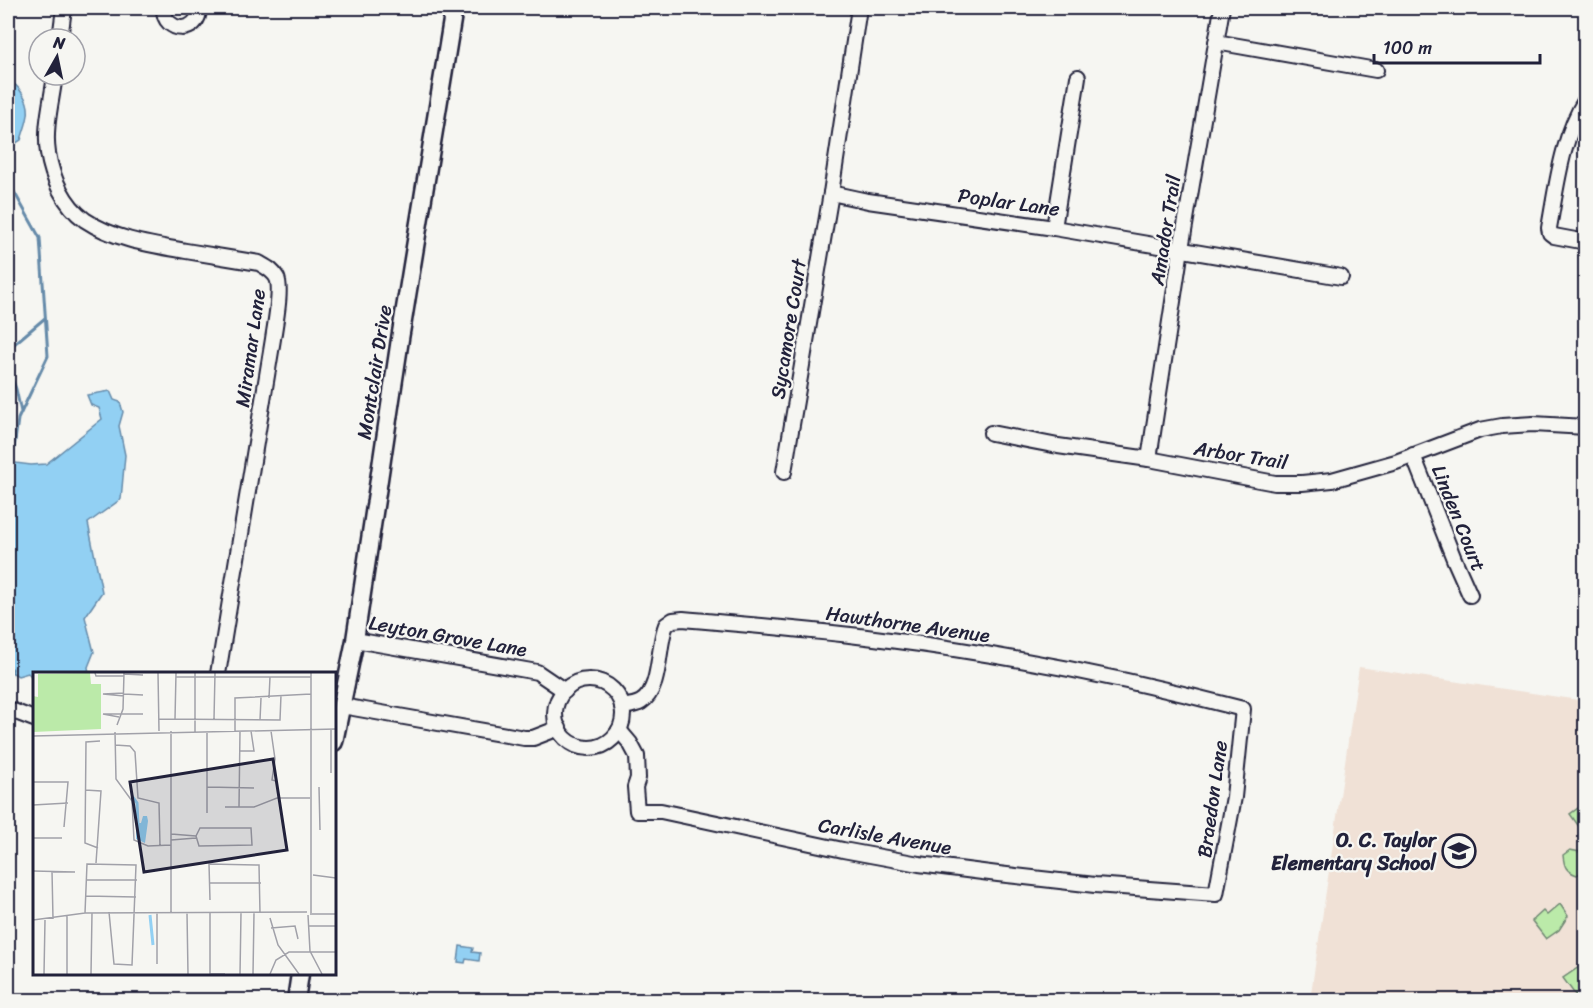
<svg xmlns="http://www.w3.org/2000/svg" width="1593" height="1008" font-family="Sriracha,sans-serif">
<rect width="100%" height="100%" fill="#f6f6f2"/>
<filter id="ink" filterUnits="userSpaceOnUse"><feTurbulence type="fractalNoise" baseFrequency=".0167" numOctaves="2"/><feDisplacementMap in="SourceGraphic" scale="12" xChannelSelector="R" yChannelSelector="G"/><feConvolveMatrix kernelMatrix="1 2 1 2 8 2 1 2 1" color-interpolation-filters="sRGB"/></filter>
<g filter="url(#ink)">
<path fill="#f0e1d6" d="M 1359,667 L 1585,701 L 1585,1000 L 1310,1000 Z"/>
<g fill="#bbeaa9" stroke="#6e8672" stroke-width="1.5">
<path d="M 1585,803 L 1585,835 L 1570,814 Z"/>
<path d="M 1570,850 L 1580,852 L 1585,859 L 1584,870 L 1577,875 C 1566,871 1564,867 1563,855 Z"/>
<path d="M 1560,904 L 1568,916 L 1559,930 L 1546,939 L 1532,921 L 1543,911 L 1547,915 Z"/>
<path d="M 1585,963 L 1585,990 L 1576,996 L 1563,978 Z"/>
</g>
<g fill="#92d0f3" stroke="#658aa9" stroke-width="1.5">
<path d="M 8,81 C 14,83 19,88 22,93 C 34,110 26,122 21,140 L 16,143 L 8,153 Z"/>
<path d="M 110,391 L 114,400 L 120,402 L 123,412 L 119,426 L 125,455 L 121,499 L 88,523 L 102,592 L 85,617 L 94,652 L 88,667 L 89,673 L 34,674 L 34,679 L 28,673 L 18,676 L 8,670 L 8,462 L 31,465 L 46,464 L 102,419 L 99,408 L 91,405 L 87,395 Z"/>
<path d="M 460,946 L 473,948 L 472,952 L 480,953 L 479,961 L 466,959 L 465,963 L 458,962 Z"/>
</g>
<g fill="none" stroke-linecap="round" stroke-linejoin="round">
<g stroke="#658aa9" stroke-width="3">
<path d="M 8,181 L 40,238 L 48,356 L 18,419 L 12,463 L 13,466"/>
<path d="M 8,360 L 13,345 L 45,318"/>
<path d="M 8,368 L 16,389 L 21,412"/>
<path d="M 8,681 L 12,669"/>
</g>
<defs>
<g id="minor">
<path d="M 164,8 C 163,34 200,35 199,8"/>
<path d="M 60,39 L 64,8"/>
<path d="M 1216,42 L 1376,70"/>
<path d="M 55,75 C 52,100 44,128 48,153 C 52,178 64,205 85,220 C 115,240 152,245 186,251 C 210,255 235,259 259,263 C 266,267 273,270 277,278 C 282,289 275,325 273,339 L 218,674"/>
<path d="M 1586,99 C 1562,137 1557,184 1549,228 L 1550,233 L 1554,236 L 1586,242"/>
<path d="M 831,193 L 868,201 L 1054,228 L 1341,277"/>
<path d="M 1054,228 L 1078,77"/>
<path d="M 991,433 L 1058,446 L 1149,459 L 1275,483 L 1302,483 L 1332,480 L 1396,462 L 1480,430 L 1502,426 L 1533,424 L 1586,427"/>
<path d="M 1413,455 L 1454,559 L 1470,595"/>
<path d="M 1149,459 L 1181,249 L 1222,8"/>
<path d="M 784,472 L 831,193 L 859,8"/>
<path d="M 355,640 L 537,672 L 565,691"/>
<circle cx="589" cy="714" r="34"/>
<path d="M 342,706 L 524,738 L 533,738 L 559,728"/>
<path d="M 8,709 L 34,719"/>
<path d="M 619,730 L 630,743 L 637,756 L 638,778 L 635,787 L 637,811 L 661,811 L 843,850 L 919,864 L 998,874 L 1095,885 L 1216,894 L 1234,797 L 1243,709 C 1124,678 1003,654 882,639 C 816,630 749,625 683,619 L 673,620 L 666,625 C 657,646 662,689 641,702 C 636,705 628,706 622,707"/>
</g>
<g id="tertiary">
<path d="M 334,742 L 355,640 L 400,339 L 454,8"/>
<path d="M 296,1000 L 300,974"/>
</g>
</defs>
<use href="#minor" stroke="#22223b" stroke-width="18"/>
<use href="#tertiary" stroke="#22223b" stroke-width="21"/>
<use href="#minor" stroke="#f6f6f2" stroke-width="14"/>
<use href="#tertiary" stroke="#f6f6f2" stroke-width="16"/>
</g>
</g>
<defs>
<symbol id="school-ring" viewBox="-11 -11 22 22"><circle r="9.5" fill="#f6f6f2" stroke="#22223b" stroke-width="1.5"/><path d="M0-5L7-2L0 1L-7-2ZM-4 1L0 2.5L4 1V4Q0 6-4 4Z" fill="#22223b"/></symbol>
</defs>
<g fill-rule="evenodd">
<use href="#school-ring" x="1440" y="832" width="38" height="38"/>
</g>
<g text-anchor="middle" stroke-width="4.5" stroke-linejoin="round" paint-order="stroke">
<g font-size="20" fill="#22223b" stroke="#f6f6f2">
<text transform="translate(1009 202) rotate(8)" y="7">Poplar Lane</text>
<text transform="translate(1165 230) rotate(-81)" y="7">Amador Trail</text>
<text transform="translate(788 329) rotate(-81)" y="7">Sycamore Court</text>
<text transform="translate(250 348) rotate(-82)" y="7">Miramar Lane</text>
<text transform="translate(374 372) rotate(-81)" y="7">Montclair Drive</text>
<text transform="translate(1241 455) rotate(9)" y="7">Arbor Trail</text>
<text transform="translate(1459 518) rotate(68)" y="7">Linden Court</text>
<text transform="translate(908 624) rotate(8)" y="7">Hawthorne Avenue</text>
<text transform="translate(448 636) rotate(10)" y="7">Leyton Grove Lane</text>
<text transform="translate(1212 799) rotate(-82)" y="7">Braedon Lane</text>
<text transform="translate(885 836) rotate(10)" y="7">Carlisle Avenue</text>
</g>
<g font-size="20" font-weight="bold" fill="#22223b" stroke="#f6f6f2" text-anchor="end">
<text x="1436" y="847">O. C. Taylor<tspan x="1436" dy="23">Elementary School</tspan></text>
</g>
</g>
<g transform="translate(33 672)">
<rect width="303" height="303" fill="#f6f6f2"/>
<path d="M 57,1 L 58,12 L 68,12 L 68,57 L 0,60 L 0,24 L 5,25 L 5,2 Z" fill="#bbeaa9"/>
<path d="M 110,144 L 114,144 L 115,149 L 112,171 L 103,167 L 103,151 L 108,151 Z" fill="#92d0f3"/>
<path fill="none" stroke="#92d0f3" stroke-width="3" d="M 99,124 L 104,131 L 105,153M 117,243 L 120,273"/>
<path fill="none" stroke="#a1a1a9" stroke-width="1.5" d="M 62,1 L 63,4 L 91,4M 125,1 L 126,59M 91,2 L 110,3M 143,5 L 278,5M 91,22 L 110,23M 91,24 L 70,22 L 91,21M 236,26 L 237,5M 86,45 L 70,42 L 110,42M 126,47 L 247,48 L 248,23M 142,47 L 143,1M 181,47 L 182,1M 227,48 L 228,26M 84,53 L 90,37 L 91,1M 298,57 L 298,101M 238,59 L 242,87 L 239,108 L 243,109M 82,60 L 83,107 L 99,129 L 101,168 L 115,174 L 138,173M 162,60 L 162,1M 202,60 L 202,26 L 278,22M 0,64 L 303,57M 82,73 L 97,74 L 102,80 L 105,126 L 126,131 L 127,174M 207,79 L 221,79 L 218,59M 0,110 L 35,110 L 31,155M 174,115 L 221,116M 286,115 L 287,158M 52,118 L 68,119 L 63,191M 0,133 L 35,131M 192,135 L 221,135 L 244,126 L 277,126M 206,135 L 207,59M 174,141 L 174,60M 167,156 L 218,156 L 219,173 L 166,174 L 163,164 ZM 138,162 L 163,164M 0,166 L 29,166M 138,168 L 163,166M 65,176 L 52,171 L 53,70 L 67,69M 0,199 L 42,200 L 20,200M 19,199 L 20,247M 280,203 L 303,206M 53,208 L 104,208M 176,211 L 228,211M 53,224 L 103,225M 177,228 L 176,192 L 226,193 L 227,241M 52,241 L 54,192 L 103,193 L 99,293 L 81,292 L 76,240M 124,241 L 124,292M 138,241 L 138,59M 154,241 L 155,302M 177,241 L 177,302 L 192,302M 278,241 L 278,1M 277,242 L 303,242M 275,243 L 277,279 L 289,302M 237,246 L 245,273 L 266,302M 0,248 L 52,241 L 274,240M 276,254 L 303,254M 238,256 L 262,254 L 265,267M 11,302 L 12,248M 34,302 L 34,244M 58,302 L 59,241M 207,302 L 208,241M 220,302 L 221,241M 237,302 L 243,288 L 256,280 L 303,280"/>
<path fill="#22223b" fill-opacity="0.15" stroke="#22223b" stroke-width="3" d="M 240,87 L 254,178 L 111,200 L 97,110 Z"/>
<rect width="303" height="303" fill="none" stroke="#22223b" stroke-width="3"/>
</g>
<rect width="1593" height="1008" fill="none" stroke="#f6f6f2" stroke-width="30"/>
<rect x="15" y="15" width="1563" height="978" fill="none" stroke="#22223b" stroke-width="2" filter="url(#ink)"/>
<g transform="translate(57 57) rotate(9)"><circle r="28" fill="#f6f6f2" stroke="#a1a1a9" stroke-width="1.5"/>
<path d="M0-4.5L10 22L0 15L-10 22Z" fill="#22223b"/>
<text y="-9" font-size="16" font-weight="bold" text-anchor="middle" fill="#22223b">N</text>
</g>
<path d="M1374 54v9h166v-9" fill="none" stroke="#22223b" stroke-width="3"/>
<text x="1383" y="54" font-size="18" fill="#22223b" stroke="#f6f6f2" stroke-width="4.5" paint-order="stroke">100 m</text>
</svg>
